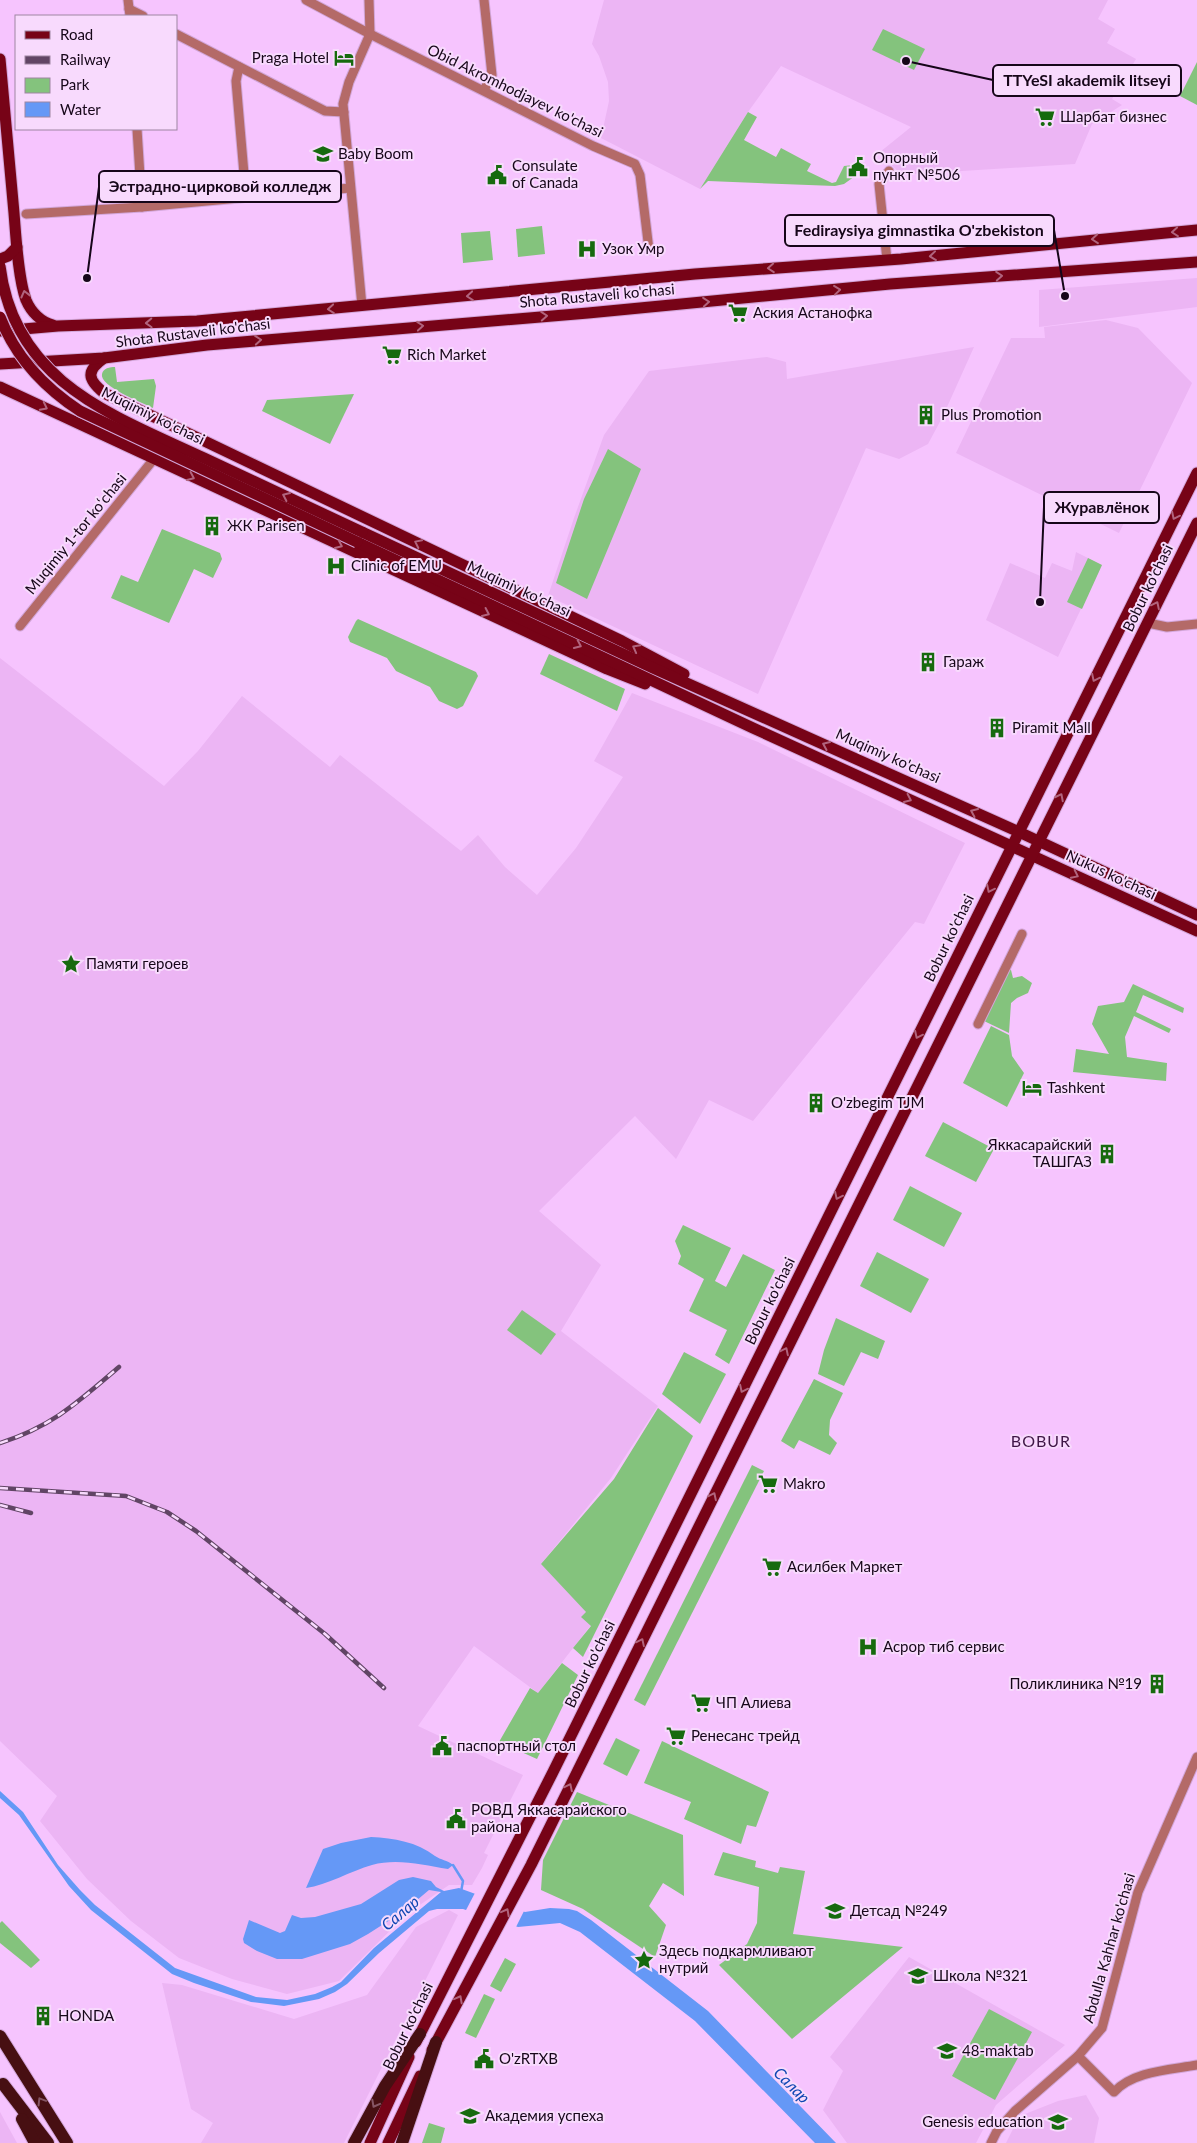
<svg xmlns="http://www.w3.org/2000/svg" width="1197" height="2143" font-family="Lato,sans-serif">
<rect width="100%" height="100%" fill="#f6c4fe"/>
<g fill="#ecb5f4">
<path d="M 604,0 L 1108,0 L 1098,19 L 1115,29 L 1107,43 L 1136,59 L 1112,99 L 1122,105 L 1092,124 L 1075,164 L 914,174 L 900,174 L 880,152 L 911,127 L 781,66 L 748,112 L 700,189 L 601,138 L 609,101 L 608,82 L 599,56 L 592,44 Z"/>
<path d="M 1197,278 L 1197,307 L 1039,327 L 1039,290 Z"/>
<path d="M 1106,320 L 1138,328 L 1192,383 L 1119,533 L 956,453 L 1011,338 L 1045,338 L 1044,327 Z"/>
<path d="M 974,347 L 943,416 L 928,444 L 899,459 L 866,448 L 758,694 L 548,596 L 574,518 L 604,435 L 649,371 L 767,357 L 786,362 L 787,379 Z"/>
<path d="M 1076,552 L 1102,565 L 1058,657 L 986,620 L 1010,563 L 1045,578 L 1052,563 L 1072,571 Z"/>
<path d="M 0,658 L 164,786 L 198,751 L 242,696 L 330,767 L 340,755 L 461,851 L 478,835 L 505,867 L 537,895 L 576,848 L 623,777 L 594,761 L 632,693 L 758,742 L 965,843 L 924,924 L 915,922 L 753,1121 L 709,1100 L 676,1159 L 635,1116 L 539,1211 L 601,1265 L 561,1331 L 658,1406 L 611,1478 L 541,1564 L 586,1612 L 591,1625 L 538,1693 L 474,1646 L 418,1726 L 523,1775 L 484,1853 L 488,1855 L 482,1868 L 472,1885 L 449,1885 L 408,1913 L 339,1981 L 287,1994 L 232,1979 L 179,1958 L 131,1921 L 87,1879 L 40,1821 L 57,1796 L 0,1741 Z"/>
<path d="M 449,1910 L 458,1915 L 344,2143 L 201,2143 L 213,2123 L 191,2109 L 162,1983 L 182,1985 L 294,2019 L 367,1995 L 416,1927 Z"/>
<path d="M 909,1957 L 1065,2045 L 996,2105 L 976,2143 L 847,2143 L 823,2110 L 843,2071 L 830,2057 Z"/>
<path d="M 1086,2095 L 1099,2118 L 1094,2143 L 1006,2143 L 1015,2125 L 1025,2114 L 1058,2101 Z"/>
<path d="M 0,2112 L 17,2143 L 0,2143 Z"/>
</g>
<g fill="#84c37d">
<path d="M 883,29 L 925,49 L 914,70 L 872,50 Z"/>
<path d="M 1197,62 L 1197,105 L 1180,96 Z"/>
<path d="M 748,112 L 757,117 L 744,140 L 776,157 L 781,148 L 811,164 L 807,171 L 832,183 L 836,182 L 844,166 L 854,165 L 858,174 L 844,184 L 835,186 L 708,181 L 700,189 Z"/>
<path d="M 542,226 L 545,254 L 518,257 L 516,229 Z"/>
<path d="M 490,231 L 493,260 L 463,263 L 461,233 Z"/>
<path d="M 115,367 L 117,382 L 154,379 L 156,386 L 153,408 C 143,403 99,386 102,374 C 103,368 110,367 115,367 Z"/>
<path d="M 354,394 L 330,444 L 262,411 L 267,400 Z"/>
<path d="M 608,449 L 641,469 L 587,599 L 556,583 L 584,499 Z"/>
<path d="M 162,529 L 220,553 L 222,559 L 213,578 L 194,569 L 169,623 L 111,598 L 121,575 L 138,582 Z"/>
<path d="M 1088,558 L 1102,565 L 1082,609 L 1067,602 Z"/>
<path d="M 358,619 L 476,672 L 478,676 L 463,706 L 457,709 L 439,701 L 430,687 L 396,671 L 387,658 L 350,642 L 348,637 L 356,621 Z"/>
<path d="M 549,654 L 625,689 L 617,711 L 540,674 Z"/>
<path d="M 1008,969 L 1011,970 L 1013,978 L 1022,976 L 1032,983 L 1028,993 L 1017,998 L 1011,1003 L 1009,1033 L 984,1021 Z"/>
<path d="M 1133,984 L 1184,1008 L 1183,1013 L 1143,995 L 1136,1012 L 1171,1029 L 1169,1033 L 1134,1016 L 1125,1037 L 1127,1057 L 1167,1063 L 1166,1081 L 1073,1072 L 1076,1049 L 1109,1054 L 1092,1024 L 1098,1006 L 1124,1002 Z"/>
<path d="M 991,1026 L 1009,1035 L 1012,1056 L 1024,1073 L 1007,1107 L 963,1083 Z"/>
<path d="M 943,1122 L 994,1149 L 976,1182 L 925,1156 Z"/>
<path d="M 910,1186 L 962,1213 L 944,1247 L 893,1220 Z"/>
<path d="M 683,1225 L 731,1248 L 715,1281 L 726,1287 L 743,1254 L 775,1270 L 729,1364 L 715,1355 L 727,1330 L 689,1311 L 704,1279 L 678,1264 L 681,1256 L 675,1241 Z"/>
<path d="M 877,1252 L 929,1279 L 911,1313 L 860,1286 Z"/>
<path d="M 522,1310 L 556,1334 L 541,1355 L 507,1330 Z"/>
<path d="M 836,1318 L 885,1341 L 878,1359 L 861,1352 L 844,1386 L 818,1374 L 824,1350 Z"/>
<path d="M 684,1352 L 726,1374 L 700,1424 L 662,1394 Z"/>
<path d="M 814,1379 L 843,1393 L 830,1420 L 829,1435 L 837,1443 L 830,1455 L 799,1440 L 794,1449 L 781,1441 Z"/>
<path d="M 658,1408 L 693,1436 L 583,1657 L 573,1648 L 591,1626 L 581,1617 L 586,1612 L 541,1564 L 614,1479 Z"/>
<path d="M 752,1465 L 764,1471 L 645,1706 L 634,1700 Z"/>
<path d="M 562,1663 L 578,1675 L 537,1759 L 499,1742 L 530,1688 L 538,1693 Z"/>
<path d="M 616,1738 L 640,1750 L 627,1776 L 603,1764 Z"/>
<path d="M 662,1741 L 769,1792 L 756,1827 L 747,1825 L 741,1844 L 684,1819 L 691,1802 L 644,1783 Z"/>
<path d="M 577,1792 L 683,1835 L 684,1896 L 663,1883 L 649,1906 L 666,1925 L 655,1957 L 583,1909 L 541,1890 L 543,1860 Z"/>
<path d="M 723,1852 L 756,1861 L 755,1867 L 778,1873 L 780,1867 L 805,1871 L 793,1934 L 903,1947 L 792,2039 L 719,1965 L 747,1944 L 757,1923 L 759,1887 L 714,1875 Z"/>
<path d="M 2,1921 L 40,1960 L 31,1968 L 0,1943 L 0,1923 Z"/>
<path d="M 505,1958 L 516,1964 L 501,1992 L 490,1986 Z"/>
<path d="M 484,1994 L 495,1999 L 476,2038 L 465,2033 Z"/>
<path d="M 989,2009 L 1032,2032 L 995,2100 L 952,2076 Z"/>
<path d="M 429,2123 L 445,2128 L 441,2143 L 422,2143 Z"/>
</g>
<g fill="#6598f6">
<path d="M 0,1791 L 23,1812 L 58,1865 L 80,1890 L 95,1905 L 175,1968 L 256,1997 L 287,2000 L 315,1994 L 332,1987 L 341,1982 L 374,1948 L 441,1892 L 429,1890 L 404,1911 L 368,1934 L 350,1944 L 302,1959 L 277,1959 L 257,1951 L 244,1943 L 243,1939 L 249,1920 L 280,1933 L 285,1931 L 292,1915 L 301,1918 L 315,1917 L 361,1904 L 399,1880 L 413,1877 L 431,1881 L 436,1887 L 444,1891 L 459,1888 L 525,1912 L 550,1908 L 569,1909 L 577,1911 L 591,1920 L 708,2011 L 836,2143 L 815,2143 L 695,2021 L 580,1932 L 560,1923 L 518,1927 L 463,1909 L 437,1909 L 429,1911 L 379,1953 L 347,1984 L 335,1992 L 319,1999 L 284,2006 L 251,2002 L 194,1983 L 172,1974 L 91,1910 L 69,1886 L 19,1815 L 0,1798 Z"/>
<path d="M 371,1837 C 394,1838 417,1842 435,1856 C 441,1860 447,1860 453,1865 L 448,1869 C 423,1865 397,1858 372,1865 C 351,1871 327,1885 306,1888 L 323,1849 L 341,1843 Z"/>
</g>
<path fill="#f6c4fe" d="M 476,1891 L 525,1909 L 515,1929 L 465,1912 Z"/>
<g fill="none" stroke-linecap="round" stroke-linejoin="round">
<path stroke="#6598f6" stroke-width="2.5" d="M 453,1865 L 463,1881 L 461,1892"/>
<defs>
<g id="minor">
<path d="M 128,0 L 130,16"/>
<path d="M 306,0 L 370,34 L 593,146 L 635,164 L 640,175 L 649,250"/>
<path d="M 129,9 L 143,16"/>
<path d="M 176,34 L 325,111 L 344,112"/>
<path d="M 239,67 L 236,81 L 246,197"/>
<path d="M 484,90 L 492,75 L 484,0"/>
<path d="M 137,129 L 142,207"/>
<path d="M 26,214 L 142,207 L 350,188"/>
<path d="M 887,260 L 879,184 L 889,171"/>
<path d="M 362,306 L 343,104 L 349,82 L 370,34 L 369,0"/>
<path d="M 1148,623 L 1167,627 L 1197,624"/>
<path d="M 20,626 L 153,460"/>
<path d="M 978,1024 L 1022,934"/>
<path d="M 1078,2056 L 1114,2092 C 1133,2071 1170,2070 1197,2065"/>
<path d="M 991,2143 L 997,2131 L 1015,2111 L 1078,2056 L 1102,2028 L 1138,1892 L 1197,1757"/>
</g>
<g id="major">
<path d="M 0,59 C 5,110 9,162 14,213 C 16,237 18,278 26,300 C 31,312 41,322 53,325"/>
<path d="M 0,259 L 8,256 L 17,247"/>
<path d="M 0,331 L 58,326 L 197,321 L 695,274 L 901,259 L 1197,230"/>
<path d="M 104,358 C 86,371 87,379 104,393 L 622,641 L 684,674"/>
<path d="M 0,364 L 104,358 L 207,345 L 588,313 L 890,284 L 1197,262"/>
<path d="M 0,387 L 607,669 L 645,684"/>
<path d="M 362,532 L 653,668 L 1019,832 L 1197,915"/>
<path d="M 357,542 L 753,728 L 1197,931"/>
<path d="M 416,2042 L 553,1772 L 1197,473"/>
<path d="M 432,2050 L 531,1865 L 1197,523"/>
<path d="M 370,2143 L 409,2057"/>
<path d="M 388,2143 L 420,2076"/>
</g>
<g id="highway">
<path d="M 0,2036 L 67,2143"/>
<path d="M 3,2084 L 48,2143"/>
<path d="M 22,2119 L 35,2143"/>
<path d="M 354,2143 L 385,2086 L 420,2034"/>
<path d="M 402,2143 L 436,2042"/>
</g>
</defs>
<use href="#minor" stroke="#d2a6d9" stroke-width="11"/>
<use href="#major" stroke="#d2a6d9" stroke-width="13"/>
<use href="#highway" stroke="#d2a6d9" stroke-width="14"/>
<use href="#minor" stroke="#b46a68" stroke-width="9"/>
<use href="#major" stroke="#770317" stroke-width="11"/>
<use href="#highway" stroke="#470f12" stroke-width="12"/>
<defs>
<g id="rail">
<path d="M 0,1443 C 53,1426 78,1402 119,1367"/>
<path d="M 0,1488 L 126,1496 L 167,1512 L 196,1531 L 325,1634 L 384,1688"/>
<path d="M 0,1505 L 31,1513"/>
</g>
</defs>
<use href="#rail" stroke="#614565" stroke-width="4.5"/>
<use href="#rail" stroke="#f8dafd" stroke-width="2.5" stroke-dasharray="8" stroke-linecap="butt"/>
<defs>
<g id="major-bridge">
<path d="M 0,266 C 14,382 112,415 204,458 C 257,483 309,507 362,532"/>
<path d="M 0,317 C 15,356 45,388 80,411 L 357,542"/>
</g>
</defs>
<use href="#major-bridge" stroke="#d2a6d9" stroke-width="13" stroke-linecap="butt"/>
<use href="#major-bridge" stroke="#770317" stroke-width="11"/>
</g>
<defs><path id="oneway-chevron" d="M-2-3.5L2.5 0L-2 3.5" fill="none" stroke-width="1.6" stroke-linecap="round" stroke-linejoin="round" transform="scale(1.25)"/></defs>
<g stroke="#b1647e">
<use href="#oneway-chevron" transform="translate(1175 232) rotate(175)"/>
<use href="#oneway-chevron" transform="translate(1095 239) rotate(175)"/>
<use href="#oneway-chevron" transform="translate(933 256) rotate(174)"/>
<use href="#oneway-chevron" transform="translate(771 268) rotate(176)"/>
<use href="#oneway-chevron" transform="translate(999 276) rotate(-4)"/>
<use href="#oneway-chevron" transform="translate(837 290) rotate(-6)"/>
<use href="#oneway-chevron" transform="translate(25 294) rotate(-104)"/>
<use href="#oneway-chevron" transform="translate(470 296) rotate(175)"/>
<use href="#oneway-chevron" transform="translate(706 302) rotate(-5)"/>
<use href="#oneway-chevron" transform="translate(331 309) rotate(175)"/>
<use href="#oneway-chevron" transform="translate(544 316) rotate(-4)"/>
<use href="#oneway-chevron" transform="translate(149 323) rotate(178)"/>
<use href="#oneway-chevron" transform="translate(420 326) rotate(-5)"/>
<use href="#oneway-chevron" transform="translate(258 340) rotate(-5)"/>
<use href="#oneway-chevron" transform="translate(44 407) rotate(27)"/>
<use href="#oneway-chevron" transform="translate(191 477) rotate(25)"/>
<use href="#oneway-chevron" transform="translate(286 496) rotate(-155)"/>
<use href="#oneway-chevron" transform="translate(1175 516) rotate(116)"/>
<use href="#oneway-chevron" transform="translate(418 543) rotate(-154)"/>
<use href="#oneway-chevron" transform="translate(339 545) rotate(25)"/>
<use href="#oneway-chevron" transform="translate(1156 605) rotate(-64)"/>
<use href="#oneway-chevron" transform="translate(486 613) rotate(25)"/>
<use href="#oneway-chevron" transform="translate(578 645) rotate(25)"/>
<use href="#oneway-chevron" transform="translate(636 648) rotate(-152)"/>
<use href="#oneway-chevron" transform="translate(1095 678) rotate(116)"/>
<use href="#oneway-chevron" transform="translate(826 745) rotate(-156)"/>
<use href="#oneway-chevron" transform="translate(1060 797) rotate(-63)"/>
<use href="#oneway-chevron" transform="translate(908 799) rotate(25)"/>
<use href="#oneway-chevron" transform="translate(974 812) rotate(-156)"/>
<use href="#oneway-chevron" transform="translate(1075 875) rotate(26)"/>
<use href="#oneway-chevron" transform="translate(990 889) rotate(116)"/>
<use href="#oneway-chevron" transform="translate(918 1035) rotate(116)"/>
<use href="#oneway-chevron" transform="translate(838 1196) rotate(116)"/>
<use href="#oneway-chevron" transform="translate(785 1351) rotate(-64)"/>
<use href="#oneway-chevron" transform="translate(743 1389) rotate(116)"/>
<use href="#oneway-chevron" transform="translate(713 1496) rotate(-64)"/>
<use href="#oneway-chevron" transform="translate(641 1642) rotate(-64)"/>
<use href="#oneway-chevron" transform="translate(569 1787) rotate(-64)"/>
<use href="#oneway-chevron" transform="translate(506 1912) rotate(-62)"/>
<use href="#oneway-chevron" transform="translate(459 1999) rotate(-62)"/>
</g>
<g stroke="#855664">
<use href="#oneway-chevron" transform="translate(41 2101) rotate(-121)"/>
<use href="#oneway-chevron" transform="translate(375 2104) rotate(118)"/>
</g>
<defs>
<symbol id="hotel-bare" viewBox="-9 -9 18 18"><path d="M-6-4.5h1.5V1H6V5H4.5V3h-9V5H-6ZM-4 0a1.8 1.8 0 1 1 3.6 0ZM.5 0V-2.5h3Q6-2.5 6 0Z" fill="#166a0e" stroke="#f8dafd" stroke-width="2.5" paint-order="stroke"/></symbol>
<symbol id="supermarket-bare" viewBox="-9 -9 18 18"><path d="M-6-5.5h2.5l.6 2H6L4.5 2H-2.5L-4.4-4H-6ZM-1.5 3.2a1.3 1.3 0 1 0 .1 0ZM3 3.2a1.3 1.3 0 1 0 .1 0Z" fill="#166a0e" stroke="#f8dafd" stroke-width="2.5" paint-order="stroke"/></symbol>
<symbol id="school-bare" viewBox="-9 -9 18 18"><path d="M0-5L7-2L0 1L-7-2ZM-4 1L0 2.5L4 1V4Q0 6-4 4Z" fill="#166a0e" stroke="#f8dafd" stroke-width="2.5" paint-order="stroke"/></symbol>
<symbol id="civic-bare" viewBox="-9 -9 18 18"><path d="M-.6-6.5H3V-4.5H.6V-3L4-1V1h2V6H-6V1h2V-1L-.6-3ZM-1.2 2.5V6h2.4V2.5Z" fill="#166a0e" stroke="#f8dafd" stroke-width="2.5" paint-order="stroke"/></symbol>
<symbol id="hospital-bare" viewBox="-9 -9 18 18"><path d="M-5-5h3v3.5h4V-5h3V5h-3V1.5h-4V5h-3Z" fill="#166a0e" stroke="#f8dafd" stroke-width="2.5" paint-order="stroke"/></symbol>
<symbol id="building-bare" viewBox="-9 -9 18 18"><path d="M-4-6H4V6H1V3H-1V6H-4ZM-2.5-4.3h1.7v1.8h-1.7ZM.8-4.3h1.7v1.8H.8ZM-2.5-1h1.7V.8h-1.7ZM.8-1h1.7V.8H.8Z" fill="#166a0e" stroke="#f8dafd" stroke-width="2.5" paint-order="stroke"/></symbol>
<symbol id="sight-bare" viewBox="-9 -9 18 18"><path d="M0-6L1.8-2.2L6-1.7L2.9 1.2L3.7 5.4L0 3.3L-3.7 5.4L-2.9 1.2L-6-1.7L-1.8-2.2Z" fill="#166a0e" stroke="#f8dafd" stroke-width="2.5" paint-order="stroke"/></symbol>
</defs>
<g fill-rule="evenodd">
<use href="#hotel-bare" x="330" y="44" width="28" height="28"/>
<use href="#supermarket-bare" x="1031" y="103" width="28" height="28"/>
<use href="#school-bare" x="309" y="140" width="28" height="28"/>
<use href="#civic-bare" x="844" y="153" width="28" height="28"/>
<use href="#civic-bare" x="483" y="161" width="28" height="28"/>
<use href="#hospital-bare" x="573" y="235" width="28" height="28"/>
<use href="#supermarket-bare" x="724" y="299" width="28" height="28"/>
<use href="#supermarket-bare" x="378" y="341" width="28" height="28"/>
<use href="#building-bare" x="912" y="401" width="28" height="28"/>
<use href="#building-bare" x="198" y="512" width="28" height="28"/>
<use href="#hospital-bare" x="322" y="552" width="28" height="28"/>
<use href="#building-bare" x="914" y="648" width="28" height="28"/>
<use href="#building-bare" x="983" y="714" width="28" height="28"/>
<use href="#sight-bare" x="57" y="950" width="28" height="28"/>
<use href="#hotel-bare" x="1018" y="1074" width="28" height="28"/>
<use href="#building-bare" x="802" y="1089" width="28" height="28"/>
<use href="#building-bare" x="1093" y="1140" width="28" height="28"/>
<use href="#supermarket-bare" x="754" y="1470" width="28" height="28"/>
<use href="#supermarket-bare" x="758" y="1553" width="28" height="28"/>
<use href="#hospital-bare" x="854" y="1633" width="28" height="28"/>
<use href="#building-bare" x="1143" y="1670" width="28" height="28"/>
<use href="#supermarket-bare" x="687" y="1689" width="28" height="28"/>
<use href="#supermarket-bare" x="662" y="1722" width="28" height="28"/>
<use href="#civic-bare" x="428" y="1732" width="28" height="28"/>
<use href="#civic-bare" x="442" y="1805" width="28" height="28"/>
<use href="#school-bare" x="821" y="1897" width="28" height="28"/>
<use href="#sight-bare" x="630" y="1946" width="28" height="28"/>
<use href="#school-bare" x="904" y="1962" width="28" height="28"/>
<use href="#building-bare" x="29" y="2002" width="28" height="28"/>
<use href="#school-bare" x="933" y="2037" width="28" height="28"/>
<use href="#civic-bare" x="470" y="2045" width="28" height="28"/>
<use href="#school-bare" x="456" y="2102" width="28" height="28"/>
<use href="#school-bare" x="1044" y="2108" width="28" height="28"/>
</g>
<g text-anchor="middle" stroke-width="4" stroke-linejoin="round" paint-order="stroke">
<g font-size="15" fill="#160619" stroke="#f8dafd" text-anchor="start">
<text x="329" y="63" text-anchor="end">Praga Hotel</text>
<text x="1060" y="122">Шарбат бизнес</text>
<text x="338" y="159">Baby Boom</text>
<text x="873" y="163">Опорный<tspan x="873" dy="17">пункт №506</tspan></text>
<text x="512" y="171">Consulate<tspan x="512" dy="17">of Canada</tspan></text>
<text x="602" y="254">Узок Умр</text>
<text x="753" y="318">Аския Астанофка</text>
<text x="407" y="360">Rich Market</text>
<text x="941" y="420">Plus Promotion</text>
<text x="227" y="531">ЖК Parisen</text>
<text x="351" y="571">Clinic of EMU</text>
<text x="943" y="667">Гараж</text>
<text x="1012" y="733">Piramit Mall</text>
<text x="86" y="969">Памяти героев</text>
<text x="1047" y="1093">Tashkent</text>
<text x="831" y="1108">O'zbegim TJM</text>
<text x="1092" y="1150" text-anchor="end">Яккасарайский<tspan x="1092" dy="17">ТАШГАЗ</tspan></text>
<text x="783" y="1489">Makro</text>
<text x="787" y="1572">Асилбек Маркет</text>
<text x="883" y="1652">Асрор тиб сервис</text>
<text x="1142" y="1689" text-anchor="end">Поликлиника №19</text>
<text x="716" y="1708">ЧП Алиева</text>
<text x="691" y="1741">Ренесанс трейд</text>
<text x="457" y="1751">паспортный стол</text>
<text x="471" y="1815">РОВД Яккасарайского<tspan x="471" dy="17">района</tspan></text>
<text x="850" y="1916">Детсад №249</text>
<text x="659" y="1956">Здесь подкармливают<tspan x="659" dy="17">нутрий</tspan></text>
<text x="933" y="1981">Школа №321</text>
<text x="58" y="2021">HONDA</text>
<text x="962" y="2056">48-maktab</text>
<text x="499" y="2064">O'zRTXB</text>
<text x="485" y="2121">Академия успеха</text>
<text x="1043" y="2127" text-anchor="end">Genesis education</text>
</g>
<g font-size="15" fill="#160619" stroke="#f8dafd">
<text transform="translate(515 91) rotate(26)" y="5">Obid Akromhodjayev ko'chasi</text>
<text transform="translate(597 296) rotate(-5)" y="5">Shota Rustaveli ko'chasi</text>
<text transform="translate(193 333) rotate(-7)" y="5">Shota Rustaveli ko'chasi</text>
<text transform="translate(153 416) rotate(26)" y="5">Muqimiy ko'chasi</text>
<text transform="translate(76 534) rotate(-51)" y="5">Muqimiy 1-tor koʻchasi</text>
<text transform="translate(1148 588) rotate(-64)" y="5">Bobur ko'chasi</text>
<text transform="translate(519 589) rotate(25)" y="5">Muqimiy ko'chasi</text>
<text transform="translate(888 756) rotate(24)" y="5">Muqimiy ko'chasi</text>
<text transform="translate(1111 875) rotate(25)" y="5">Nukus ko'chasi</text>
<text transform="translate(949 938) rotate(-64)" y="5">Bobur ko'chasi</text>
<text transform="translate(770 1301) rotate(-64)" y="5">Bobur ko'chasi</text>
<text transform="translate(590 1664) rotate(-64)" y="5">Bobur ko'chasi</text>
<text transform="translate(1109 1948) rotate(-74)" y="5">Abdulla Kahhar ko'chasi</text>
<text transform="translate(408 2026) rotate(-64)" y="5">Bobur ko'chasi</text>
</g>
<g font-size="16" letter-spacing="1" fill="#3f1646" stroke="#f8dafd">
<text x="1041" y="1447">BOBUR</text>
</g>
<g font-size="16" font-style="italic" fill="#1047b3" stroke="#f8dafd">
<text transform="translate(400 1913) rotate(-40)" y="6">Салар</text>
<text transform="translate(792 2085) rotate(45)" y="6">Салар</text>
</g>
</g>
<path fill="none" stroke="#160619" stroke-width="2" d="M906 61L993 80M87 278L99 187M1065 296L1054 230M1040 602L1044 507"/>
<g fill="#160619" stroke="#f8dafd" stroke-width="2">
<circle cx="906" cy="61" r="5"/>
<circle cx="87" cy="278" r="5"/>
<circle cx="1065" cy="296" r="5"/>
<circle cx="1040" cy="602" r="5"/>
</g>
<g fill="#f8dafd" stroke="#160619" stroke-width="2">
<rect x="993" y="65" width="188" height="31" rx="5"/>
<rect x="99" y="171" width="242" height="31" rx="5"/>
<rect x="785" y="215" width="269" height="31" rx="5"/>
<rect x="1044" y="492" width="115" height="31" rx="5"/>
</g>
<g font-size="16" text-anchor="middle" font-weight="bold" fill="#160619">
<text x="1087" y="86">TTYeSI akademik litseyi</text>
<text x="220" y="192">Эстрадно-цирковой колледж</text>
<text x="919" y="236">Fediraysiya gimnastika O'zbekiston</text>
<text x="1102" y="513">Журавлёнок</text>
</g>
<rect x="15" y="15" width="162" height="115" fill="#f8dafd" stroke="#9e85a2"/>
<rect x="25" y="31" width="25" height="8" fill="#770317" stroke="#9e85a2"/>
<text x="60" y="40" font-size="15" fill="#160619">Road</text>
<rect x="25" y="56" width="25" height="8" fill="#614565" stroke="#9e85a2"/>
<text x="60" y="65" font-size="15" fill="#160619">Railway</text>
<rect x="25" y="78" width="25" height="15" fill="#84c37d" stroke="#9e85a2"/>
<text x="60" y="90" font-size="15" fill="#160619">Park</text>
<rect x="25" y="102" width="25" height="15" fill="#6598f6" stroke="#9e85a2"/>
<text x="60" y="115" font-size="15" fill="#160619">Water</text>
</svg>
